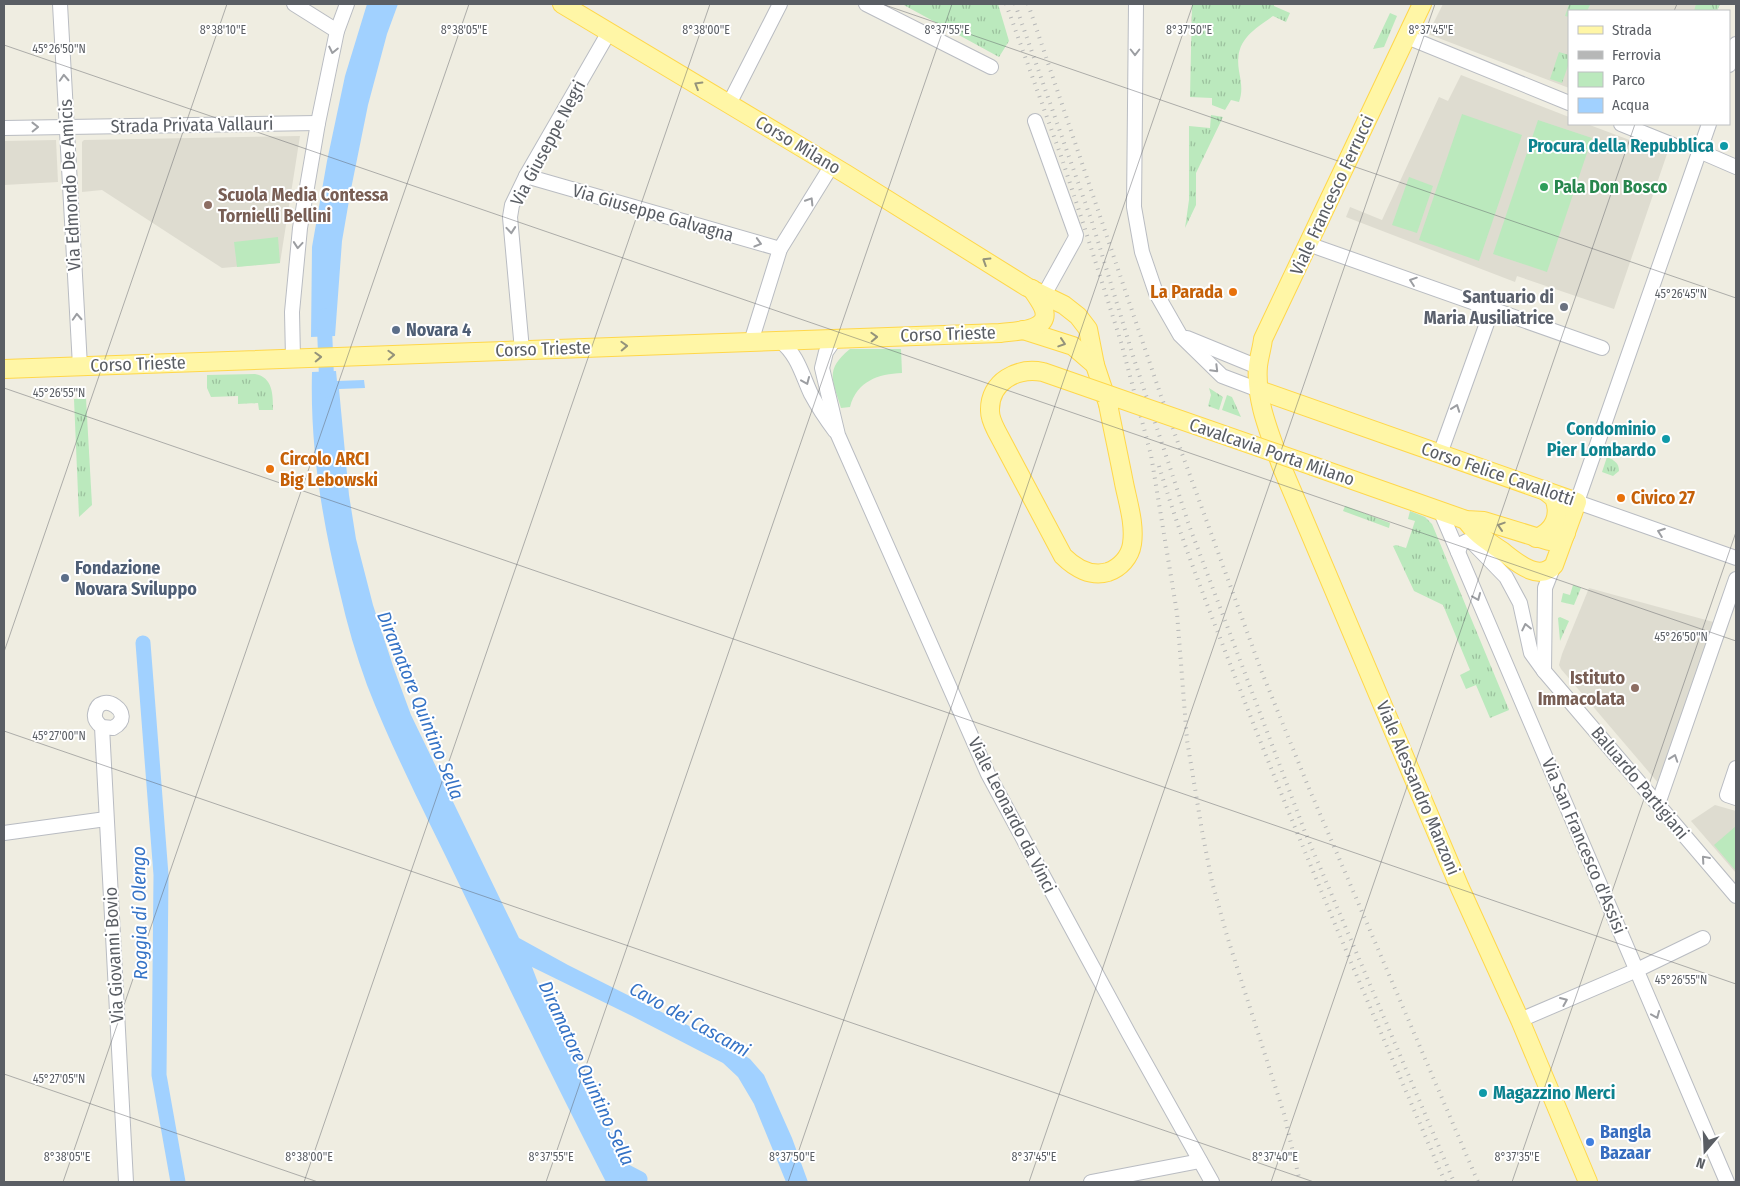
<svg xmlns="http://www.w3.org/2000/svg" width="1740" height="1186" font-family="'Fira Sans Condensed',sans-serif">
<defs>
<pattern id="grass-tufts" width="24" height="20" patternUnits="userSpaceOnUse" patternTransform="scale(1.25)"><rect width="24" height="20" fill="#bbe9bd"/><path d="M3 7l-1-3M5 7V3M7 7l1-3M15 17l-1-3M17 17v-4M19 17l1-3" fill="none" stroke="#9bc09d"/></pattern>
</defs>
<rect width="100%" height="100%" fill="#efede1"/>
<g fill="#dedcd0">
<path d="M 1443,4 L 1720,4 L 1717,11 L 1569,11 L 1569,88 L 1428,34 Z"/>
<path d="M 1461,75 L 1569,117 L 1569,124 L 1587,124 L 1667,154 L 1614,309 L 1517,276 L 1515,282 L 1346,217 L 1350,207 L 1382,220 L 1439,97 L 1448,101 Z"/>
<path d="M 300,136 L 280,263 L 222,268 L 102,190 L 82,192 L 82,142 L 84,140 Z"/>
<path d="M 56,140 L 58,182 L 4,185 L 4,141 Z"/>
<path d="M 1589,588 L 1717,623 L 1660,785 L 1561,669 L 1559,665 L 1562,654 Z"/>
<path d="M 1715,805 L 1736,811 L 1736,873 L 1691,821 Z"/>
</g>
<g fill="url(#grass-tufts)">
<path d="M 902,4 L 998,4 L 1009,41 L 999,57 Z"/>
<path d="M 1192,4 L 1274,4 L 1274,6 L 1290,13 L 1286,22 L 1273,16 C 1252,31 1234,41 1239,71 C 1241,82 1243,91 1239,102 L 1231,100 L 1225,110 L 1212,105 L 1212,98 L 1190,97 Z"/>
<path d="M 1569,4 L 1587,4 L 1590,5 L 1587,11 L 1569,11 L 1569,17 L 1565,16 Z"/>
<path d="M 1696,4 L 1720,4 L 1717,11 L 1694,11 Z"/>
<path d="M 1390,13 L 1397,16 L 1384,47 L 1373,49 Z"/>
<path d="M 1559,52 L 1569,55 L 1569,63 L 1562,83 L 1550,79 Z"/>
<path d="M 1211,115 L 1223,117 L 1196,173 L 1196,205 L 1185,228 L 1189,200 L 1189,126 L 1210,128 Z"/>
<path d="M 255,374 C 273,377 273,395 273,410 L 259,410 L 258,403 L 238,404 L 238,396 L 211,397 L 207,388 L 207,375 Z"/>
<path d="M 1209,388 L 1223,397 L 1219,410 L 1208,406 L 1211,395 Z"/>
<path d="M 1227,395 L 1232,397 L 1241,417 L 1222,410 Z"/>
<path d="M 86,398 L 92,505 L 79,517 L 74,399 Z"/>
<path d="M 1607,457 C 1614,460 1619,463 1619,471 L 1613,476 L 1602,472 Z"/>
<path d="M 1345,506 L 1390,523 L 1389,528 L 1343,511 Z"/>
<path d="M 1410,511 L 1425,517 L 1432,524 L 1509,710 L 1490,718 L 1476,685 L 1466,689 L 1460,675 L 1470,670 L 1443,605 L 1414,591 L 1393,546 L 1396,545 L 1406,548 L 1415,521 L 1408,519 Z"/>
<path d="M 1573,585 L 1581,588 L 1574,605 L 1561,602 L 1563,593 L 1570,595 Z"/>
<path d="M 1560,617 L 1569,621 L 1560,641 L 1558,618 Z"/>
</g>
<g fill="#bbe9bd">
<path d="M 1462,114 L 1522,135 L 1479,261 L 1419,240 Z"/>
<path d="M 1538,120 L 1592,138 L 1547,272 L 1493,254 Z"/>
<path d="M 1409,177 L 1433,186 L 1417,233 L 1392,225 Z"/>
<path d="M 278,237 L 280,263 L 237,267 L 234,242 Z"/>
<path d="M 850,349 L 901,349 L 902,373 C 878,374 857,381 850,407 L 841,408 C 833,381 824,370 850,349 Z"/>
<path d="M 1736,826 L 1736,871 L 1714,845 Z"/>
</g>
<g fill="#a1d1ff">
<path d="M 367,4 L 398,4 L 387,34 L 368,105 L 351,189 L 342,241 L 335,336 L 311,337 L 312,247 L 327,161 L 345,76 Z"/>
<path d="M 336,371 L 337,381 L 364,380 L 365,388 L 339,389 L 349,495 L 356,539 L 373,605 L 394,669 L 411,715 L 519,938 L 568,965 L 733,1048 L 750,1059 L 764,1075 L 792,1138 L 808,1182 L 786,1182 L 754,1104 L 738,1077 L 723,1063 L 632,1016 L 532,967 L 540,988 L 636,1182 L 606,1182 C 556,1085 508,986 461,888 C 429,821 394,754 367,685 C 356,655 347,624 340,593 C 322,520 310,447 312,372 Z"/>
</g>
<g fill="none" stroke-linecap="round" stroke-linejoin="round">
<g stroke="#a1d1ff" stroke-width="15">
<path d="M 324,316 L 327,390"/>
<path d="M 143,643 L 161,875 L 159,1075 L 178,1182"/>
<path d="M 615,1166 L 640,1179"/>
</g>
<defs>
<g id="minor">
<path d="M 60,4 L 80,366"/>
<path d="M 294,4 L 337,31"/>
<path d="M 866,4 L 991,67"/>
<path d="M 1136,4 L 1134,207 L 1142,252 L 1156,293 L 1180,335 L 1222,376 L 1259,390"/>
<path d="M 1407,37 L 1569,103"/>
<path d="M 1729,65 L 1736,44"/>
<path d="M 729,104 L 780,4"/>
<path d="M 1035,121 L 1076,235 L 1075,239 L 1044,295"/>
<path d="M 1621,124 L 1673,145"/>
<path d="M 1709,124 L 1577,502 L 1736,558"/>
<path d="M 4,128 L 318,123"/>
<path d="M 1699,151 L 1736,167"/>
<path d="M 526,176 L 780,249"/>
<path d="M 1308,244 L 1602,348"/>
<path d="M 838,338 L 833,342 L 826,352 L 822,368 L 838,435 L 988,774 L 1129,1034 L 1212,1182"/>
<path d="M 1187,338 L 1258,367"/>
<path d="M 780,341 C 798,355 802,375 811,394 C 818,407 826,419 835,431"/>
<path d="M 751,342 L 780,249 L 832,165"/>
<path d="M 522,350 L 510,217 L 512,205 L 526,176 L 609,32"/>
<path d="M 293,358 L 292,312 L 300,228 L 318,123 L 337,31 L 347,4"/>
<path d="M 1440,454 L 1492,309"/>
<path d="M 1440,510 L 1727,1182"/>
<path d="M 1458,552 L 1461,544 L 1467,541 L 1472,542 L 1506,577 L 1520,603 L 1531,653 L 1544,671 L 1736,896"/>
<path d="M 1544,671 L 1545,588 L 1554,565"/>
<path d="M 102,727 L 113,728 C 139,714 99,688 95,714 C 94,720 98,724 102,727 L 126,1182"/>
<path d="M 1736,768 L 1727,795 L 1736,798"/>
<path d="M 1658,804 L 1736,579"/>
<path d="M 4,833 L 106,819"/>
<path d="M 1520,1020 L 1637,970 L 1703,938"/>
<path d="M 1091,1182 L 1200,1161"/>
</g>
<g id="major">
<path d="M 562,4 L 846,174 L 1027,287 L 1064,305 L 1078,316 L 1088,329 L 1095,365 L 1108,404"/>
<path d="M 1422,4 L 1263,339 C 1262,348 1259,357 1258,366 C 1255,400 1270,434 1281,465 L 1460,888 L 1520,1020 L 1588,1182"/>
<path d="M 1023,330 L 1073,346 L 1095,365"/>
<path d="M 4,369 L 1000,333 C 1013,331 1050,332 1044,310 C 1042,303 1036,296 1032,289"/>
<path d="M 1259,390 L 1577,502 L 1554,565 C 1539,583 1515,561 1502,551 C 1489,542 1475,534 1466,520"/>
<path d="M 1313,466 L 1466,520 L 1484,521 L 1549,541 C 1556,541 1563,540 1566,533"/>
<path d="M 1536,538 C 1554,532 1561,515 1554,498 L 1544,490"/>
</g>
</defs>
<use href="#minor" stroke="#b9bcc2" stroke-width="16"/>
<use href="#major" stroke="#ffd74a" stroke-width="20"/>
<use href="#minor" stroke="#fff" stroke-width="14"/>
<use href="#major" stroke="#fff6a6" stroke-width="18"/>
<g stroke="#b6b7b7" stroke-width="4" stroke-dasharray="1 6" stroke-linecap="butt">
<path d="M 1006,4 L 1061,156 L 1085,229 L 1121,342 L 1151,455 L 1177,613 L 1187,740 L 1202,831 L 1212,882 L 1227,936 L 1284,1114 L 1300,1182"/>
<path d="M 1015,4 L 1092,222 L 1134,359 L 1190,528 L 1305,832 L 1454,1182"/>
<path d="M 1028,4 L 1161,396 L 1261,670 L 1308,786 L 1478,1182"/>
<path d="M 1159,466 C 1182,543 1212,617 1241,692 C 1305,857 1375,1019 1445,1182"/>
</g>
<defs>
<path id="major-bridge" d="M 1108,404 C 1113,430 1119,457 1124,483 C 1128,503 1135,524 1132,544 C 1130,557 1120,568 1108,572 C 1091,577 1075,568 1063,556 L 996,430 C 993,424 990,417 990,411 C 989,381 1018,367 1043,372 L 1313,466"/>
</defs>
<use href="#major-bridge" stroke="#ffd74a" stroke-width="20" stroke-linecap="butt"/>
<use href="#major-bridge" stroke="#fff6a6" stroke-width="18"/>
</g>
<defs><path id="oneway-chevron" d="M-2-3.5L2.5 0L-2 3.5" fill="none" stroke-width="1.6" stroke-linecap="round" stroke-linejoin="round" transform="scale(1.25)"/></defs>
<g stroke="#9c9ea2">
<use href="#oneway-chevron" transform="translate(333 50) rotate(102)"/>
<use href="#oneway-chevron" transform="translate(1135 52) rotate(90)"/>
<use href="#oneway-chevron" transform="translate(64 78) rotate(-93)"/>
<use href="#oneway-chevron" transform="translate(35 127) rotate(-1)"/>
<use href="#oneway-chevron" transform="translate(810 201) rotate(-58)"/>
<use href="#oneway-chevron" transform="translate(511 230) rotate(85)"/>
<use href="#oneway-chevron" transform="translate(758 243) rotate(16)"/>
<use href="#oneway-chevron" transform="translate(298 245) rotate(95)"/>
<use href="#oneway-chevron" transform="translate(1413 281) rotate(-161)"/>
<use href="#oneway-chevron" transform="translate(77 317) rotate(-93)"/>
<use href="#oneway-chevron" transform="translate(1215 369) rotate(45)"/>
<use href="#oneway-chevron" transform="translate(806 381) rotate(67)"/>
<use href="#oneway-chevron" transform="translate(1456 408) rotate(-70)"/>
<use href="#oneway-chevron" transform="translate(1661 532) rotate(-160)"/>
<use href="#oneway-chevron" transform="translate(1477 597) rotate(67)"/>
<use href="#oneway-chevron" transform="translate(1526 627) rotate(-102)"/>
<use href="#oneway-chevron" transform="translate(1674 758) rotate(-71)"/>
<use href="#oneway-chevron" transform="translate(1705 859) rotate(-131)"/>
<use href="#oneway-chevron" transform="translate(1564 1001) rotate(-23)"/>
<use href="#oneway-chevron" transform="translate(1656 1015) rotate(67)"/>
</g>
<g stroke="#94937b">
<use href="#oneway-chevron" transform="translate(698 85) rotate(-149)"/>
<use href="#oneway-chevron" transform="translate(986 261) rotate(-148)"/>
<use href="#oneway-chevron" transform="translate(874 337) rotate(-2)"/>
<use href="#oneway-chevron" transform="translate(1062 343) rotate(18)"/>
<use href="#oneway-chevron" transform="translate(624 346) rotate(-2)"/>
<use href="#oneway-chevron" transform="translate(391 355) rotate(-2)"/>
<use href="#oneway-chevron" transform="translate(318 357) rotate(-2)"/>
<use href="#oneway-chevron" transform="translate(1501 526) rotate(-162)"/>
</g>
<path fill="none" stroke="#5a5e64" stroke-width="1" stroke-opacity="0.45" d="M 882,4 L 1736,298M 1674,11 L 1677,4M 4,45 L 1736,641M 4,388 L 1736,984M 4,652 L 227,4M 4,731 L 1314,1182M 4,1074 L 318,1182M 63,1182 L 469,4M 304,1182 L 710,4M 546,1182 L 952,4M 788,1182 L 1193,4M 1029,1182 L 1435,4M 1271,1182 L 1635,124M 1512,1182 L 1736,532"/>
<g fill="#0f9aa8" stroke="#fff" stroke-width="2">
<circle cx="1724" cy="146" r="5"/>
<circle cx="1666" cy="439" r="5"/>
<circle cx="1483" cy="1093" r="5"/>
</g>
<circle fill="#2e9e5b" stroke="#fff" stroke-width="2" cx="1544" cy="187" r="5"/>
<g fill="#8d6e63" stroke="#fff" stroke-width="2">
<circle cx="208" cy="205" r="5"/>
<circle cx="1635" cy="688" r="5"/>
</g>
<g fill="#e8710a" stroke="#fff" stroke-width="2">
<circle cx="1233" cy="292" r="5"/>
<circle cx="270" cy="469" r="5"/>
<circle cx="1621" cy="498" r="5"/>
</g>
<circle fill="#6b7280" stroke="#fff" stroke-width="2" cx="1564" cy="307" r="5"/>
<g fill="#5c6f8a" stroke="#fff" stroke-width="2">
<circle cx="396" cy="330" r="5"/>
<circle cx="65" cy="578" r="5"/>
</g>
<circle fill="#3f7fe0" stroke="#fff" stroke-width="2" cx="1590" cy="1142" r="5"/>
<g text-anchor="middle" stroke-width="4" stroke-linejoin="round" paint-order="stroke">
<g font-size="18" fill="#5a5e64" stroke="#fff">
<text transform="translate(192 125) rotate(-1)" y="6">Strada Privata Vallauri</text>
<text transform="translate(548 143) rotate(-62)" y="6">Via Giuseppe Negri</text>
<text transform="translate(798 145) rotate(31)" y="6">Corso Milano</text>
<text transform="translate(70 185) rotate(-93)" y="6">Via Edmondo De Amicis</text>
<text transform="translate(1332 195) rotate(-65)" y="6">Viale Francesco Ferrucci</text>
<text transform="translate(653 213) rotate(16)" y="6">Via Giuseppe Galvagna</text>
<text transform="translate(948 334) rotate(-2)" y="6">Corso Trieste</text>
<text transform="translate(543 349) rotate(-2)" y="6">Corso Trieste</text>
<text transform="translate(138 364) rotate(-2)" y="6">Corso Trieste</text>
<text transform="translate(1272 452) rotate(19)" y="6">Cavalcavia Porta Milano</text>
<text transform="translate(1498 474) rotate(19)" y="6">Corso Felice Cavallotti</text>
<text transform="translate(1640 783) rotate(50)" y="6">Baluardo Partigiani</text>
<text transform="translate(1418 788) rotate(67)" y="6">Viale Alessandro Manzoni</text>
<text transform="translate(1012 815) rotate(63)" y="6">Viale Leonardo da Vinci</text>
<text transform="translate(1584 846) rotate(67)" y="6">Via San Francesco d'Assisi</text>
<text transform="translate(114 955) rotate(-93)" y="6">Via Giovanni Bovio</text>
</g>
<g font-size="18" font-weight="bold" fill="#0d838f" stroke="#fff" text-anchor="end">
<text x="1714" y="152">Procura della Repubblica</text>
<text x="1656" y="435">Condominio<tspan x="1656" dy="21">Pier Lombardo</tspan></text>
<text x="1493" y="1099" text-anchor="start">Magazzino Merci</text>
</g>
<g font-size="18" font-weight="bold" fill="#27864d" stroke="#fff" text-anchor="start">
<text x="1554" y="193">Pala Don Bosco</text>
</g>
<g font-size="18" font-weight="bold" fill="#785e54" stroke="#fff" text-anchor="start">
<text x="218" y="201">Scuola Media Contessa<tspan x="218" dy="21">Tornielli Bellini</tspan></text>
<text x="1625" y="684" text-anchor="end">Istituto<tspan x="1625" dy="21">Immacolata</tspan></text>
</g>
<g font-size="18" font-weight="bold" fill="#c56008" stroke="#fff" text-anchor="start">
<text x="1223" y="298" text-anchor="end">La Parada</text>
<text x="280" y="465">Circolo ARCI<tspan x="280" dy="21">Big Lebowski</tspan></text>
<text x="1631" y="504">Civico 27</text>
</g>
<g font-size="18" font-weight="bold" fill="#5b616d" stroke="#fff" text-anchor="end">
<text x="1554" y="303">Santuario di<tspan x="1554" dy="21">Maria Ausiliatrice</tspan></text>
</g>
<g font-size="18" font-weight="bold" fill="#4e5e75" stroke="#fff" text-anchor="start">
<text x="406" y="336">Novara 4</text>
<text x="75" y="574">Fondazione<tspan x="75" dy="21">Novara Sviluppo</tspan></text>
</g>
<g font-size="18" font-weight="bold" fill="#366cbe" stroke="#fff" text-anchor="start">
<text x="1600" y="1138">Bangla<tspan x="1600" dy="21">Bazaar</tspan></text>
</g>
<g font-size="19" font-style="italic" fill="#3573c6" stroke="#fff">
<text transform="translate(421 705) rotate(68)" y="7">Diramatore Quintino Sella</text>
<text transform="translate(139 913) rotate(-91)" y="7">Roggia di Olengo</text>
<text transform="translate(690 1019) rotate(29)" y="7">Cavo dei Cascami</text>
<text transform="translate(587 1073) rotate(65)" y="7">Diramatore Quintino Sella</text>
</g>
</g>
<g font-size="12" text-anchor="middle" fill="#5a5e64" stroke="#fff" stroke-width="4" stroke-linejoin="round" paint-order="stroke">
<text x="223" y="34">8°38'10"E</text>
<text x="464" y="34">8°38'05"E</text>
<text x="706" y="34">8°38'00"E</text>
<text x="947" y="34">8°37'55"E</text>
<text x="1189" y="34">8°37'50"E</text>
<text x="1431" y="34">8°37'45"E</text>
<text x="59" y="53">45°26'50"N</text>
<text x="1681" y="298">45°26'45"N</text>
<text x="59" y="397">45°26'55"N</text>
<text x="1681" y="641">45°26'50"N</text>
<text x="59" y="740">45°27'00"N</text>
<text x="1681" y="984">45°26'55"N</text>
<text x="59" y="1083">45°27'05"N</text>
<text x="67" y="1161">8°38'05"E</text>
<text x="309" y="1161">8°38'00"E</text>
<text x="551" y="1161">8°37'55"E</text>
<text x="792" y="1161">8°37'50"E</text>
<text x="1034" y="1161">8°37'45"E</text>
<text x="1275" y="1161">8°37'40"E</text>
<text x="1517" y="1161">8°37'35"E</text>
</g>
<rect width="1740" height="1186" fill="none" stroke="#5a5e64" stroke-width="10"/>
<rect x="1568" y="10" width="162" height="115" fill="#ffffff" stroke="#bdbfc1"/>
<rect x="1578" y="26" width="25" height="8" fill="#fff6a6" stroke="#bdbfc1"/>
<text x="1612" y="35" font-size="15" fill="#5a5e64">Strada</text>
<rect x="1578" y="51" width="25" height="8" fill="#b6b7b7" stroke="#bdbfc1"/>
<text x="1612" y="60" font-size="15" fill="#5a5e64">Ferrovia</text>
<rect x="1578" y="72" width="25" height="15" fill="#bbe9bd" stroke="#bdbfc1"/>
<text x="1612" y="85" font-size="15" fill="#5a5e64">Parco</text>
<rect x="1578" y="98" width="25" height="15" fill="#a1d1ff" stroke="#bdbfc1"/>
<text x="1612" y="110" font-size="15" fill="#5a5e64">Acqua</text>
<g transform="translate(1705 1151) rotate(199)" stroke="#ffffff" stroke-width="4" paint-order="stroke">
<path d="M0-4L9 19L0 12L-9 19Z" fill="#5a5e64"/>
<text y="-8" font-size="14" font-weight="bold" text-anchor="middle" fill="#5a5e64">N</text>
</g>
</svg>
